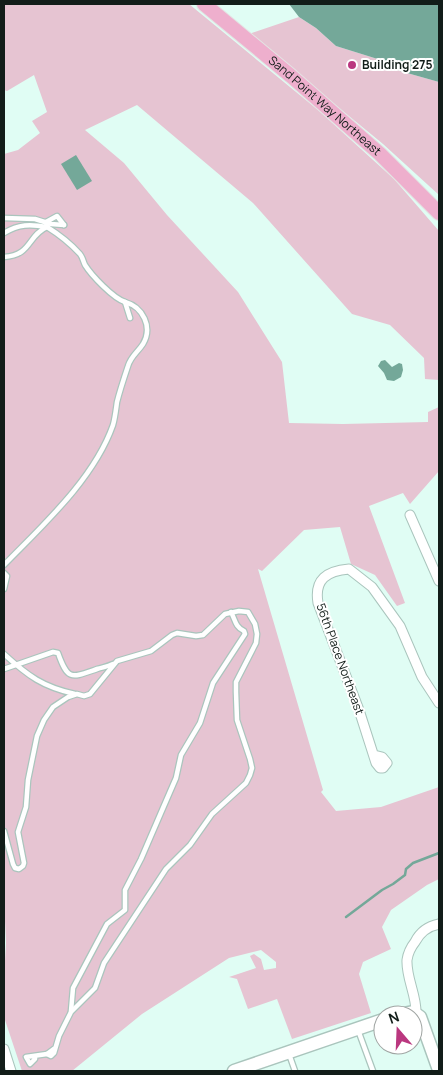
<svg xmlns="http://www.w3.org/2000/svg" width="443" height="1075" font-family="Manrope,sans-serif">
<rect width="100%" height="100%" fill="#e0fdf4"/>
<g fill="#e6c4d2">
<path d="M 4,4 L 189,4 L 318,110 L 394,179 L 439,231 L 439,380 L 425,379 L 424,358 L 390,325 L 352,314 L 253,203 L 137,105 L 85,130 L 124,163 L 167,215 L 238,292 L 282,362 L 289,423 L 343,424 L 428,422 L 428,412 L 439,407 L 439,471 L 410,504 L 403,493 L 369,506 L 405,603 L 397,606 L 375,575 L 351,564 L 340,527 L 304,530 L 262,571 L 258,569 L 323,790 L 321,792 L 336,811 L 381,807 L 439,787 L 439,879 L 427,885 L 391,910 L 382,927 L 391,949 L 363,962 L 359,974 L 371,1013 L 292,1039 L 277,999 L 248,1009 L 237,979 L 229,977 L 256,968 L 250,956 L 254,954 L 261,959 L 264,970 L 276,968 L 276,962 L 261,950 L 229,958 L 142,1014 L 72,1071 L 22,1071 L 4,1017 L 4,978 L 6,943 L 4,899 L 4,154 L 18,150 L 40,133 L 32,121 L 47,112 L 34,75 L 7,91 L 4,90 Z"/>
<path d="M 299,17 L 316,28 L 336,46 L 384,61 L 400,71 L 439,82 L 439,195 L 383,144 L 249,34 Z"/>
</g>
<g fill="#74a899">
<path d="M 289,4 L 439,4 L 439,82 L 400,71 L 384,61 L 336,46 L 316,28 L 299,17 Z"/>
<path d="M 76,155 L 92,181 L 77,190 L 61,164 Z"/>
<path d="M 385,360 L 392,367 L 399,363 L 402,364 L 403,370 L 401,377 L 394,381 L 387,380 L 384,373 L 378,366 L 381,361 Z"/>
</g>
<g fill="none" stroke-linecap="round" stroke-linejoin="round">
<path stroke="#74a899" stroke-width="2.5" d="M 346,917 L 382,890 L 393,884 L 405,875 L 406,869 L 413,863 L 439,853"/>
<defs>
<g id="lane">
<path d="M 4,218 L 35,219 L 51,224 L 64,225"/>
<path d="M 64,225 L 57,216 L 46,222 L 47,227 C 60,235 70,243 80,254 C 83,258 83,261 85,265 C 92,276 113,298 125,302 L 130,318"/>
<path d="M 4,233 C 19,224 30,224 47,227 C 27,236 32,255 4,257"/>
<path d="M 4,565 C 43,525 94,479 113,425 C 115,418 116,409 117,402 C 120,390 124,378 128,366 C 131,356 138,352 143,344 C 153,327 143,307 125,302"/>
<path d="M 4,573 L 7,576 L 4,589"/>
<path d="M 4,654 C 28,676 43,687 75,694"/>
<path d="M 4,669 L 53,652 L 58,653 C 68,681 71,678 97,669 C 103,667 107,667 113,664"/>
<path d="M 4,831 L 13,864 L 15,868 L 19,869 L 23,866 L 24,863 L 18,832 L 26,807 L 28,780 L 37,736 L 44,720 L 53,707 L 68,697 L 77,694 L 84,696 L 90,694 L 117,661 L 151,651 L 172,635 L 177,633 L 196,636 L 203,635 L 225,614 L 239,611 L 248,612 L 255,624 L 257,634 L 256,643 L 236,682 L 236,692 L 237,720 L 250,759 L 252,768 L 250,775 L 246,783 L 212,814 L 190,845 L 166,869 L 104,963 L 95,988 L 71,1012 L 59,1036 L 54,1053 L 51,1056 L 47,1054 L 55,1048"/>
<path d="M 71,1011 L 73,988 L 107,924 L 125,910 L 125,890 L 141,859 L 163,808 L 176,778 L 181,755 L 200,723 L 213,683 L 245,634 L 244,631 C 235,627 235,619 231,612"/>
<path d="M 358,1030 L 373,1071"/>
<path d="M 289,1054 L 295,1071"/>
<path d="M 35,1056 L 35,1059 L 30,1064 L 26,1057 L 47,1054"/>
</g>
<g id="street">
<path d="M 410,515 L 439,581"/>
<path d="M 374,755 L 382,757 L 387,763 L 383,768 L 380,768 L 376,763 L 359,710 L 318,603 C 314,579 327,571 349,569 L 372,587 L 400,626 L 422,677 L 439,703"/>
<path d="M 416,1014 C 417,996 406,978 407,960 C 408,953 411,947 415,942 C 420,932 429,926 439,924"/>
<path d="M 4,1049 L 11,1071"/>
</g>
<g id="secondary">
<path d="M 399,1015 L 413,1012 L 420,1017 L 439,1070"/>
<path d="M 234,1071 L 383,1020"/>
</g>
<g id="primary">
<path id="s1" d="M 204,4 L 291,76 L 380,154 L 439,213"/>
</g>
</defs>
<use href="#lane" stroke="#aac5bd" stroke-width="7"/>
<use href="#street" stroke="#aac5bd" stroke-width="11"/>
<use href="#secondary" stroke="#aac5bd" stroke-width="15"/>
<use href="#primary" stroke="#e3e4e3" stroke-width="16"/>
<use href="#lane" stroke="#fff" stroke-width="4.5"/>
<use href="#street" stroke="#fff" stroke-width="9"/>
<use href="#secondary" stroke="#fff" stroke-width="12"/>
<use href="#primary" stroke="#eeafcd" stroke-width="14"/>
</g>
<circle fill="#ba377f" stroke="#fff" stroke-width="2" cx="352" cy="65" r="5"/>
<g text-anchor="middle" stroke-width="4" stroke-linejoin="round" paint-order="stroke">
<g font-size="12" font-weight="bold" fill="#121d19" stroke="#fff" text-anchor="start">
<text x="362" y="69">Building 275</text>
</g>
<g font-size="12" fill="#121d19" stroke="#fff">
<text dy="4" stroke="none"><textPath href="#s1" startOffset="158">Sand Point Way Northeast</textPath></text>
<text transform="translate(340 659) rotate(70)" y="4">56th Place Northeast</text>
</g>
</g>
<rect width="443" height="1075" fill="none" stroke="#121d19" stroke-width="10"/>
<g transform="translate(398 1030) rotate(341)"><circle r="24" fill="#ffffff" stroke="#a0a5a3"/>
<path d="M0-4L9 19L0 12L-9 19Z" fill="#ba377f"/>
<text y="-8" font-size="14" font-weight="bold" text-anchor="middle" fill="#121d19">N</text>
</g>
</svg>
